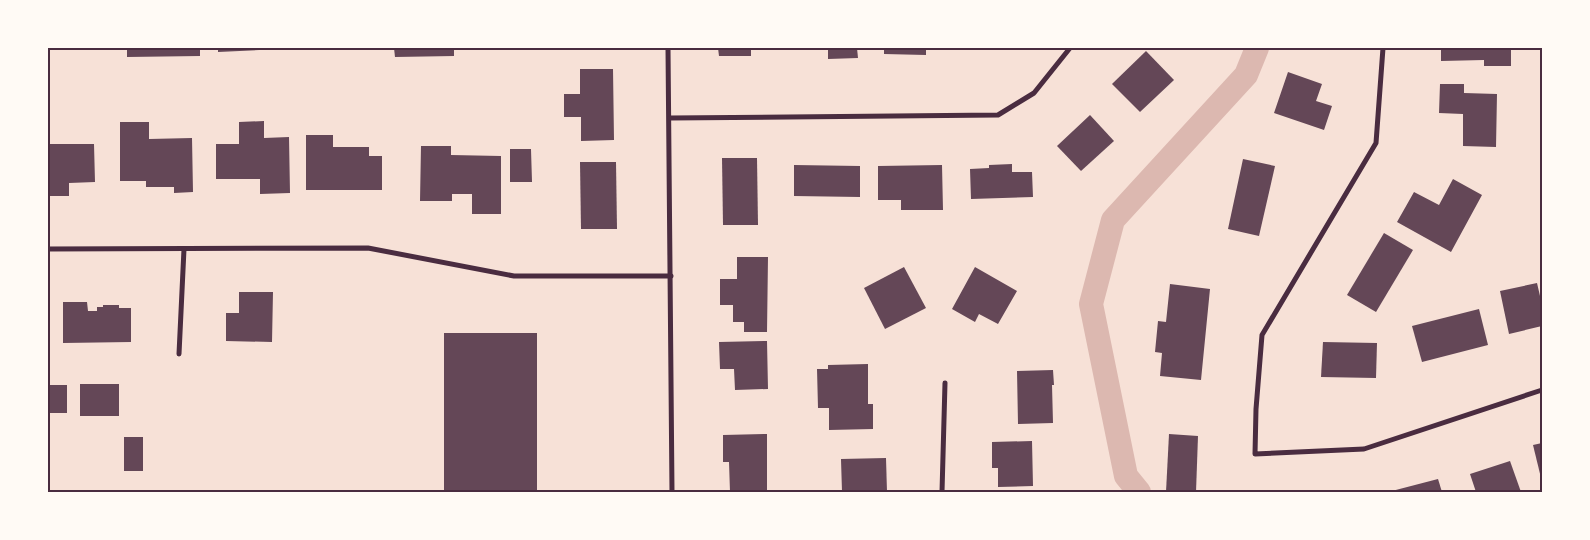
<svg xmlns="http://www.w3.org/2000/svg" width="1590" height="540" font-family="Lato,sans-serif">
<rect width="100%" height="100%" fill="#f7e1d7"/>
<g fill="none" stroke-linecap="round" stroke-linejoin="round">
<path stroke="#dcb8b0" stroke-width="24" d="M 1139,492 L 1126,476 L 1091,304 L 1113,220 L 1246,75 L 1257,48"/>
</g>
<g fill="#644757">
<path d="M 127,48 L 200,48 L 200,56 L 127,57 Z"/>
<path d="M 218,48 L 280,48 L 280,49 L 218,52 Z"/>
<path d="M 342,48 L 361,48 L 361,50 L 342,49 Z"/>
<path d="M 394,48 L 454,48 L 454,56 L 395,57 Z"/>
<path d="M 718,48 L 751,48 L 751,56 L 719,56 Z"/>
<path d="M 828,48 L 857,48 L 858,58 L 828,59 Z"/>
<path d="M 884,48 L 926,48 L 926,55 L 884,54 Z"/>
<path d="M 1441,48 L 1511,48 L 1511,66 L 1484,66 L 1484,60 L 1441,61 Z"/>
<path d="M 1146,51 L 1174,80 L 1140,112 L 1112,84 Z"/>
<path d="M 580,69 L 613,69 L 614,140 L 581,141 L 581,117 L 564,117 L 564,94 L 580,94 Z"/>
<path d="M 1288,72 L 1322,84 L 1316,101 L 1332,106 L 1324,130 L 1274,113 Z"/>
<path d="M 1440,84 L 1464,84 L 1464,93 L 1497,94 L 1496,147 L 1463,146 L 1463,114 L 1439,113 Z"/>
<path d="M 1090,115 L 1114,141 L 1081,171 L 1057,146 Z"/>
<path d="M 264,121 L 264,138 L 289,137 L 290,193 L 260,194 L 260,179 L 216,179 L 216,144 L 239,144 L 239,122 Z"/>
<path d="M 120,122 L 149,122 L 149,139 L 192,138 L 193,192 L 174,193 L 174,187 L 146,187 L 146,181 L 120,181 Z"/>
<path d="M 306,135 L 333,135 L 333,147 L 369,147 L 369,156 L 382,156 L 382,190 L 306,190 Z"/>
<path d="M 48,144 L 94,144 L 95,182 L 69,183 L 69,196 L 48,196 Z"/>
<path d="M 421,146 L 451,146 L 451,155 L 501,156 L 501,214 L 472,214 L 472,194 L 452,194 L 452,201 L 420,201 Z"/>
<path d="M 510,149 L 531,149 L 532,182 L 510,182 Z"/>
<path d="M 722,158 L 757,158 L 758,225 L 723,225 Z"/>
<path d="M 1243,159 L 1275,166 L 1259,236 L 1228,229 Z"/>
<path d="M 580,162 L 616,162 L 617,229 L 581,229 Z"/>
<path d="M 1012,164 L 1012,172 L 1032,172 L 1033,197 L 971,199 L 970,169 L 989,168 L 989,165 Z"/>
<path d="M 794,165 L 860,166 L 860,197 L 794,196 Z"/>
<path d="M 942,165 L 943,210 L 901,210 L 901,200 L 878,200 L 878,166 Z"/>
<path d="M 1453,179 L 1482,195 L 1451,252 L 1397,222 L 1414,192 L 1439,205 Z"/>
<path d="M 1384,233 L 1413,250 L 1376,312 L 1347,295 Z"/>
<path d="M 737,257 L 768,257 L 767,332 L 744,332 L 744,322 L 733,322 L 733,305 L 720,305 L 720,279 L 737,279 Z"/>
<path d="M 904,267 L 926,308 L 885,329 L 864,288 Z"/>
<path d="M 975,267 L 1017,291 L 998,324 L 979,314 L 975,322 L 952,309 Z"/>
<path d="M 1537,283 L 1540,296 L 1542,295 L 1542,326 L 1509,334 L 1500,291 Z"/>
<path d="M 1170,284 L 1210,289 L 1201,380 L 1160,376 L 1162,353 L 1155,352 L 1158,321 L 1166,322 Z"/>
<path d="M 239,292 L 273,292 L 272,342 L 226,341 L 226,313 L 239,313 Z"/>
<path d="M 63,302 L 87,302 L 88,311 L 97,311 L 97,307 L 103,307 L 103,305 L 119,305 L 119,308 L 131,308 L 131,342 L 63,343 Z"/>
<path d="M 1479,309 L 1488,345 L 1422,362 L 1412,326 Z"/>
<rect x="444" y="333" width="93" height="159"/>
<path d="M 767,341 L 768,389 L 735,390 L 734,369 L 720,369 L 719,342 Z"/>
<path d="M 1323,342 L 1377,343 L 1376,378 L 1321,377 Z"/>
<path d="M 868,364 L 868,404 L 873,404 L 873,429 L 829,430 L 829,408 L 818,408 L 817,369 L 828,369 L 828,365 Z"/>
<path d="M 1053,370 L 1054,385 L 1052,385 L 1053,423 L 1018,424 L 1017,371 Z"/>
<rect x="80" y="384" width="39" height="32"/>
<rect x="48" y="385" width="19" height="28"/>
<path d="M 767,434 L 767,492 L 730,492 L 729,462 L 723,462 L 723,435 Z"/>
<path d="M 1169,434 L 1198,436 L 1196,492 L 1166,492 Z"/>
<rect x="124" y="437" width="19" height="34"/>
<path d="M 1032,441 L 1033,486 L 998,487 L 998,468 L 992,468 L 992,442 Z"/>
<path d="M 1542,443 L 1542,482 L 1533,445 Z"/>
<path d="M 886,458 L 887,492 L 842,492 L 841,459 Z"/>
<path d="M 1510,461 L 1521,492 L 1476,492 L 1470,474 Z"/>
<path d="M 1438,479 L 1442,492 L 1388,492 Z"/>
</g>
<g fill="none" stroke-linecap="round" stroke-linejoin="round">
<g stroke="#4a2c40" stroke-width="5">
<path d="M 668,48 L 672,492"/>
<path d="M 1383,48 L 1376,143 L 1262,335 L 1256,409 L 1255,454 L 1364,449 L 1542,390"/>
<path d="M 670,118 L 998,115 L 1034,93 L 1070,48"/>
<path d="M 48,249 L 368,248 L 514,276 L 671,276"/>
<path d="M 179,354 L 184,249"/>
<path d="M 942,492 L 945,383"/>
</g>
</g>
<rect width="1590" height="540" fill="none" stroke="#fffaf5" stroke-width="98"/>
<rect x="49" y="49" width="1492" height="442" fill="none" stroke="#4a2c40" stroke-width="2"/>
</svg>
